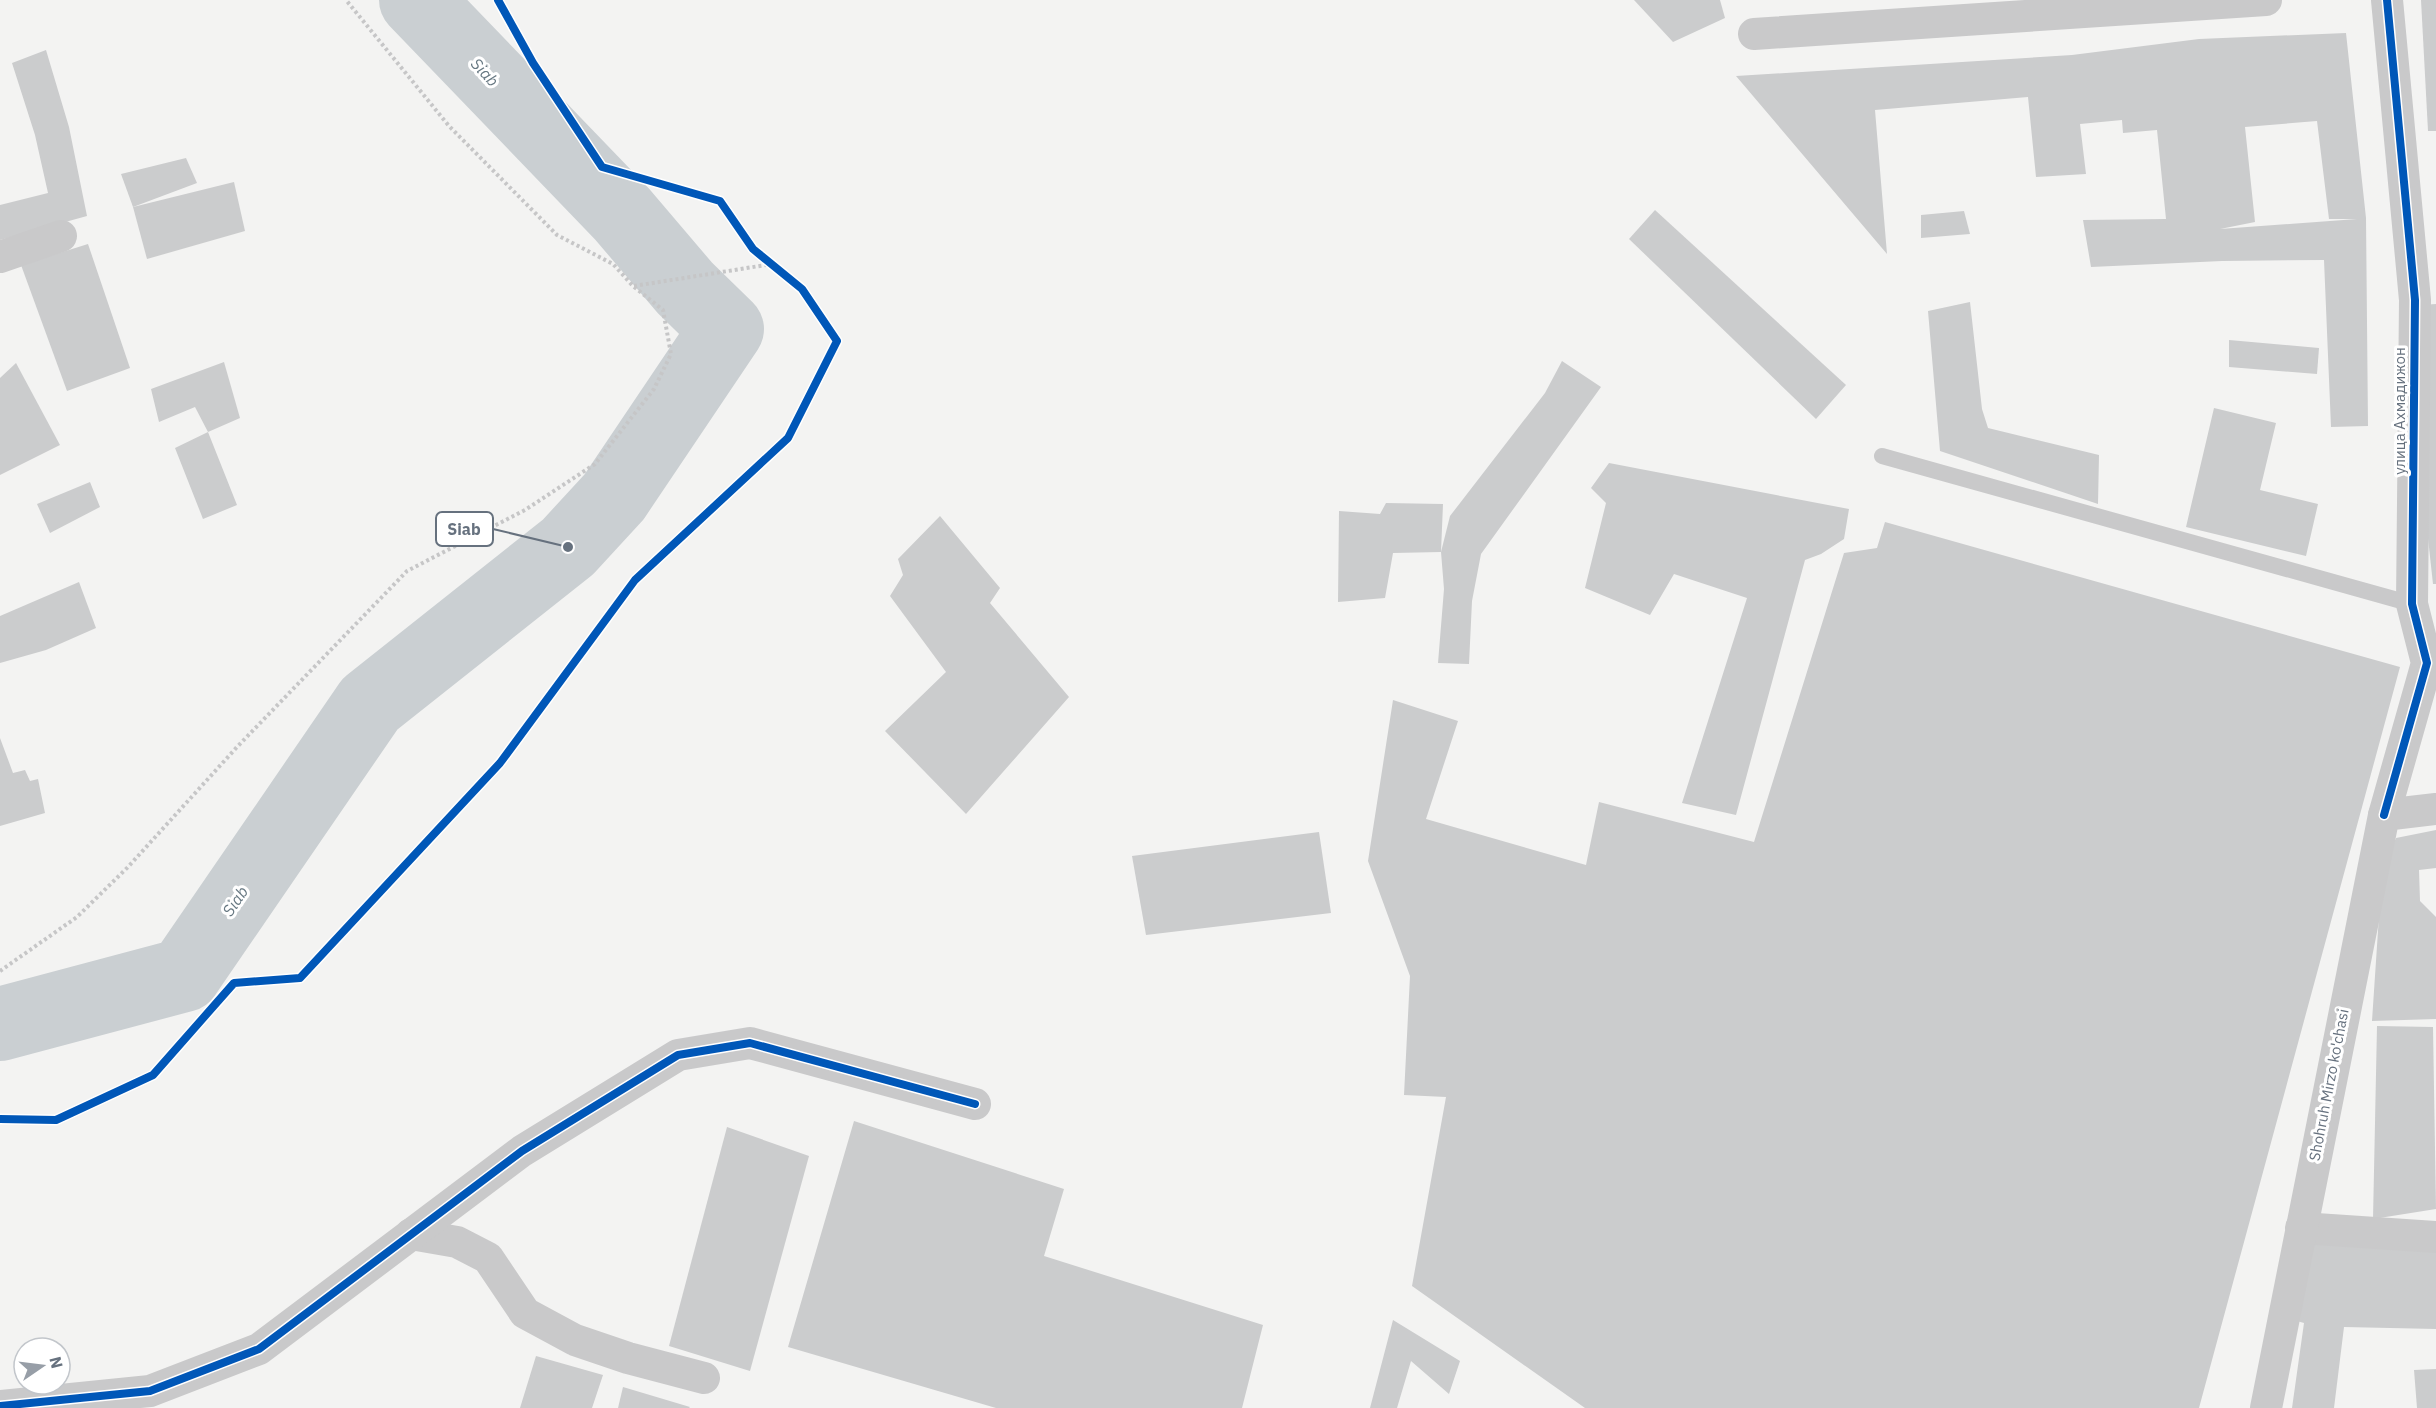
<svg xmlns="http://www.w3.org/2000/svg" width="2436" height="1408" font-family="'IBM Plex Sans',sans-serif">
<rect width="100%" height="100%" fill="#f3f3f2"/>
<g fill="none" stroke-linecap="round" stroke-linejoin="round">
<path stroke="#cacfd2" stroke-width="74" d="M 0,1024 L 184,975 L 370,704 L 568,547 L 614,497 L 727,329 L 685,288 L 622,214 L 416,0"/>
</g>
<g fill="#cbcccd" fill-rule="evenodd">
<path d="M 1634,0 L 1720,0 L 1725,18 L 1673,42 Z"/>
<path d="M 2421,0 L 2436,0 L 2436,131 L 2428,131 Z"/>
<path d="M 2346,33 L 2366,218 L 2368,426 L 2331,427 L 2324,260 L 2222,261 L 2091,267 L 2083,220 L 2166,219 L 2157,130 L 2123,133 L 2122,120 L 2080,124 L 2086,174 L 2036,177 L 2028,97 L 1875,110 L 1887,254 L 1736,76 L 2072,55 L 2199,39 ZM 2317,121 L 2329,219 L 2357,219 L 2220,229 L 2255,222 L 2245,127 Z"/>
<path d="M 46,50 L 69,127 L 87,216 L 0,240 L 0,205 L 48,193 L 35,135 L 12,63 Z"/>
<path d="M 186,158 L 197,183 L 133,207 L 121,174 Z"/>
<path d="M 234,182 L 245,231 L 147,259 L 133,207 Z"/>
<path d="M 1655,210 L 1846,385 L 1816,419 L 1629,239 Z"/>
<path d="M 1964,211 L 1970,234 L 1921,238 L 1921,215 Z"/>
<path d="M 88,244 L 130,368 L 67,391 L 21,265 Z"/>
<path d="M 1970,302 L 1982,409 L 1988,428 L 2099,455 L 2098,504 L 1940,451 L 1928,311 Z"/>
<path d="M 2436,304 L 2436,584 L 2433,584 L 2425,511 L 2421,305 Z"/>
<path d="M 2229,340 L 2319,348 L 2317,374 L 2229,367 Z"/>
<path d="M 1562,361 L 1601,387 L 1481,554 L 1472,601 L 1469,664 L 1438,663 L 1444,589 L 1441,552 L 1393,553 L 1385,598 L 1338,602 L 1339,511 L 1380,514 L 1386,503 L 1443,504 L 1441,552 L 1450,516 L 1545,393 Z"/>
<path d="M 224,362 L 240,418 L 208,432 L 237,505 L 203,519 L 175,448 L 208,432 L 195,407 L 159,422 L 151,389 Z"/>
<path d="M 16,363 L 60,445 L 0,475 L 0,378 Z"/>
<path d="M 2214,408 L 2276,423 L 2260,490 L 2318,504 L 2306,556 L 2186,527 Z"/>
<path d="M 1609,463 L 1849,509 L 1844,539 L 1821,554 L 1805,560 L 1736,815 L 1682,803 L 1747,598 L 1674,574 L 1650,615 L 1585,588 L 1606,503 L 1591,488 Z"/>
<path d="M 90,482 L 100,507 L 50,533 L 37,504 Z"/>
<path d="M 940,516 L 1000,588 L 990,603 L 1069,697 L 966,814 L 885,731 L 946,672 L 890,596 L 903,575 L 898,559 Z"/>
<path d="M 1885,522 L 2400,667 L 2199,1408 L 1585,1408 L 1412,1286 L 1446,1097 L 1404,1095 L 1410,976 L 1368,861 L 1393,700 L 1458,721 L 1426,819 L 1586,865 L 1599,802 L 1754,842 L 1844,553 L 1877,548 Z"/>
<path d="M 79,582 L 96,628 L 46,650 L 0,663 L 0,616 Z"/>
<path d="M 0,738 L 13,773 L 25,770 L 30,781 L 38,779 L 45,813 L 0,826 Z"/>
<path d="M 2436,830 L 2436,868 L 2419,870 L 2420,901 L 2436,917 L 2436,1019 L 2372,1021 L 2382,871 L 2396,838 Z"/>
<path d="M 1319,832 L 1331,913 L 1146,935 L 1132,856 Z"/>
<path d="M 2377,1026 L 2433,1027 L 2436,1209 L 2373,1219 Z"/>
<path d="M 854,1121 L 1064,1189 L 1044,1256 L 1263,1325 L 1242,1408 L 996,1408 L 788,1347 Z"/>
<path d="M 727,1127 L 809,1156 L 750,1371 L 669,1346 Z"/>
<path d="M 2307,1243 L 2436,1248 L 2436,1329 L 2344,1327 L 2334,1408 L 2292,1408 L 2304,1323 L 2297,1321 Z"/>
<path d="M 1393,1320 L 1460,1361 L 1449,1394 L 1411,1361 L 1397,1408 L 1370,1408 Z"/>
<path d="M 536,1356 L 603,1375 L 592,1408 L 520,1408 Z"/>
<path d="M 2436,1369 L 2436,1408 L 2417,1408 L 2414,1370 Z"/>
<path d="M 623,1387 L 690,1407 L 689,1408 L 618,1408 Z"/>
</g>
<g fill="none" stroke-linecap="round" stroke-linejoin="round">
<g stroke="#c6c6c7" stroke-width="4" stroke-dasharray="3 3" stroke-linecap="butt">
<path d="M 634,286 L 772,264"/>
<path d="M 0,971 L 77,917 L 128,867 L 237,747 L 407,571 L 525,510 L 595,464 L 654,389 L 671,354 L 663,310 L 633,286 L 613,264 L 557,235 L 449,126 L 346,0"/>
<path d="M 0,1119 L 56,1120 L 153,1075 L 234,983 L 300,978 L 500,763 L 635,580 L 788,438 L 837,341 L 802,289 L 753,249 L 720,201 L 602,167 L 533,63 L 498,0"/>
</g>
<path stroke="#c9c9ca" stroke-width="16" d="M 1882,456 L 2412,604"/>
<g stroke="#c9c9ca" stroke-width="32">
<path d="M 1754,34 L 2266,0"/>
<path d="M 0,257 L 61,236"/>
<path d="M 2384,815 L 2427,663 L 2412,604 L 2415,300 L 2387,0"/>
<path d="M 2301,1228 L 2436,1237"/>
<path d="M 411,1234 L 457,1242 L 488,1258 L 525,1313 L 575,1340 L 628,1358 L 704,1378"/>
<path d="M 0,1406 L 150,1391 L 259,1349 L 522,1151 L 678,1055 L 750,1043 L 975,1104"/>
<path d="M 2266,1408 L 2384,815 L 2436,809"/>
</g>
<defs>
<g id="cycleway">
<path d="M 2384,815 L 2427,663 L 2412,604 L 2415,300 L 2387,0"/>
<path d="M 0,1119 L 56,1120 L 153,1075 L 234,983 L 300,978 L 500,763 L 635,580 L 788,438 L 837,341 L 802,289 L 753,249 L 720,201 L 602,167 L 533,63 L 498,0"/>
<path d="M 0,1406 L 150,1391 L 259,1349 L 522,1151 L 678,1055 L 750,1043 L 975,1104"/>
</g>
</defs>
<use href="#cycleway" stroke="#fff" stroke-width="11"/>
<use href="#cycleway" stroke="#0057b8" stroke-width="8"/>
</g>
<g text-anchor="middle" stroke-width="6" stroke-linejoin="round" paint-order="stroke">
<g font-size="15" fill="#66717e" stroke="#fff">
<text transform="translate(2400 411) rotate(-90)" y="5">улица Ахмадижон</text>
<text transform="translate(2329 1085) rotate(-79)" y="5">Shohruh Mirzo ko'chasi</text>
</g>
<g font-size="16" font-style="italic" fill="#677882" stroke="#fff">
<text transform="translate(485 72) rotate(47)" y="6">Siab</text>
<text transform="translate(235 901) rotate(-56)" y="6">Siab</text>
</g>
</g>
<path fill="none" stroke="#66717e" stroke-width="2" d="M568 547L493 529"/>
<circle fill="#66717e" stroke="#fff" stroke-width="2" cx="568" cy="547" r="6"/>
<rect fill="#fff" stroke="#66717e" stroke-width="2" x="436" y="512" width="57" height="34" rx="6"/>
<g font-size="16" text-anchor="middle" font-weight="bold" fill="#66717e">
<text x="464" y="535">Siab</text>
</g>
<g transform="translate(42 1366) rotate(76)"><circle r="28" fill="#ffffff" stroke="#c2c6cb" stroke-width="1.5"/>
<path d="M0-4.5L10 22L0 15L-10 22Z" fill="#979ea7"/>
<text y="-9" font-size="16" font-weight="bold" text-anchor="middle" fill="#66717e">N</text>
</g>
</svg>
